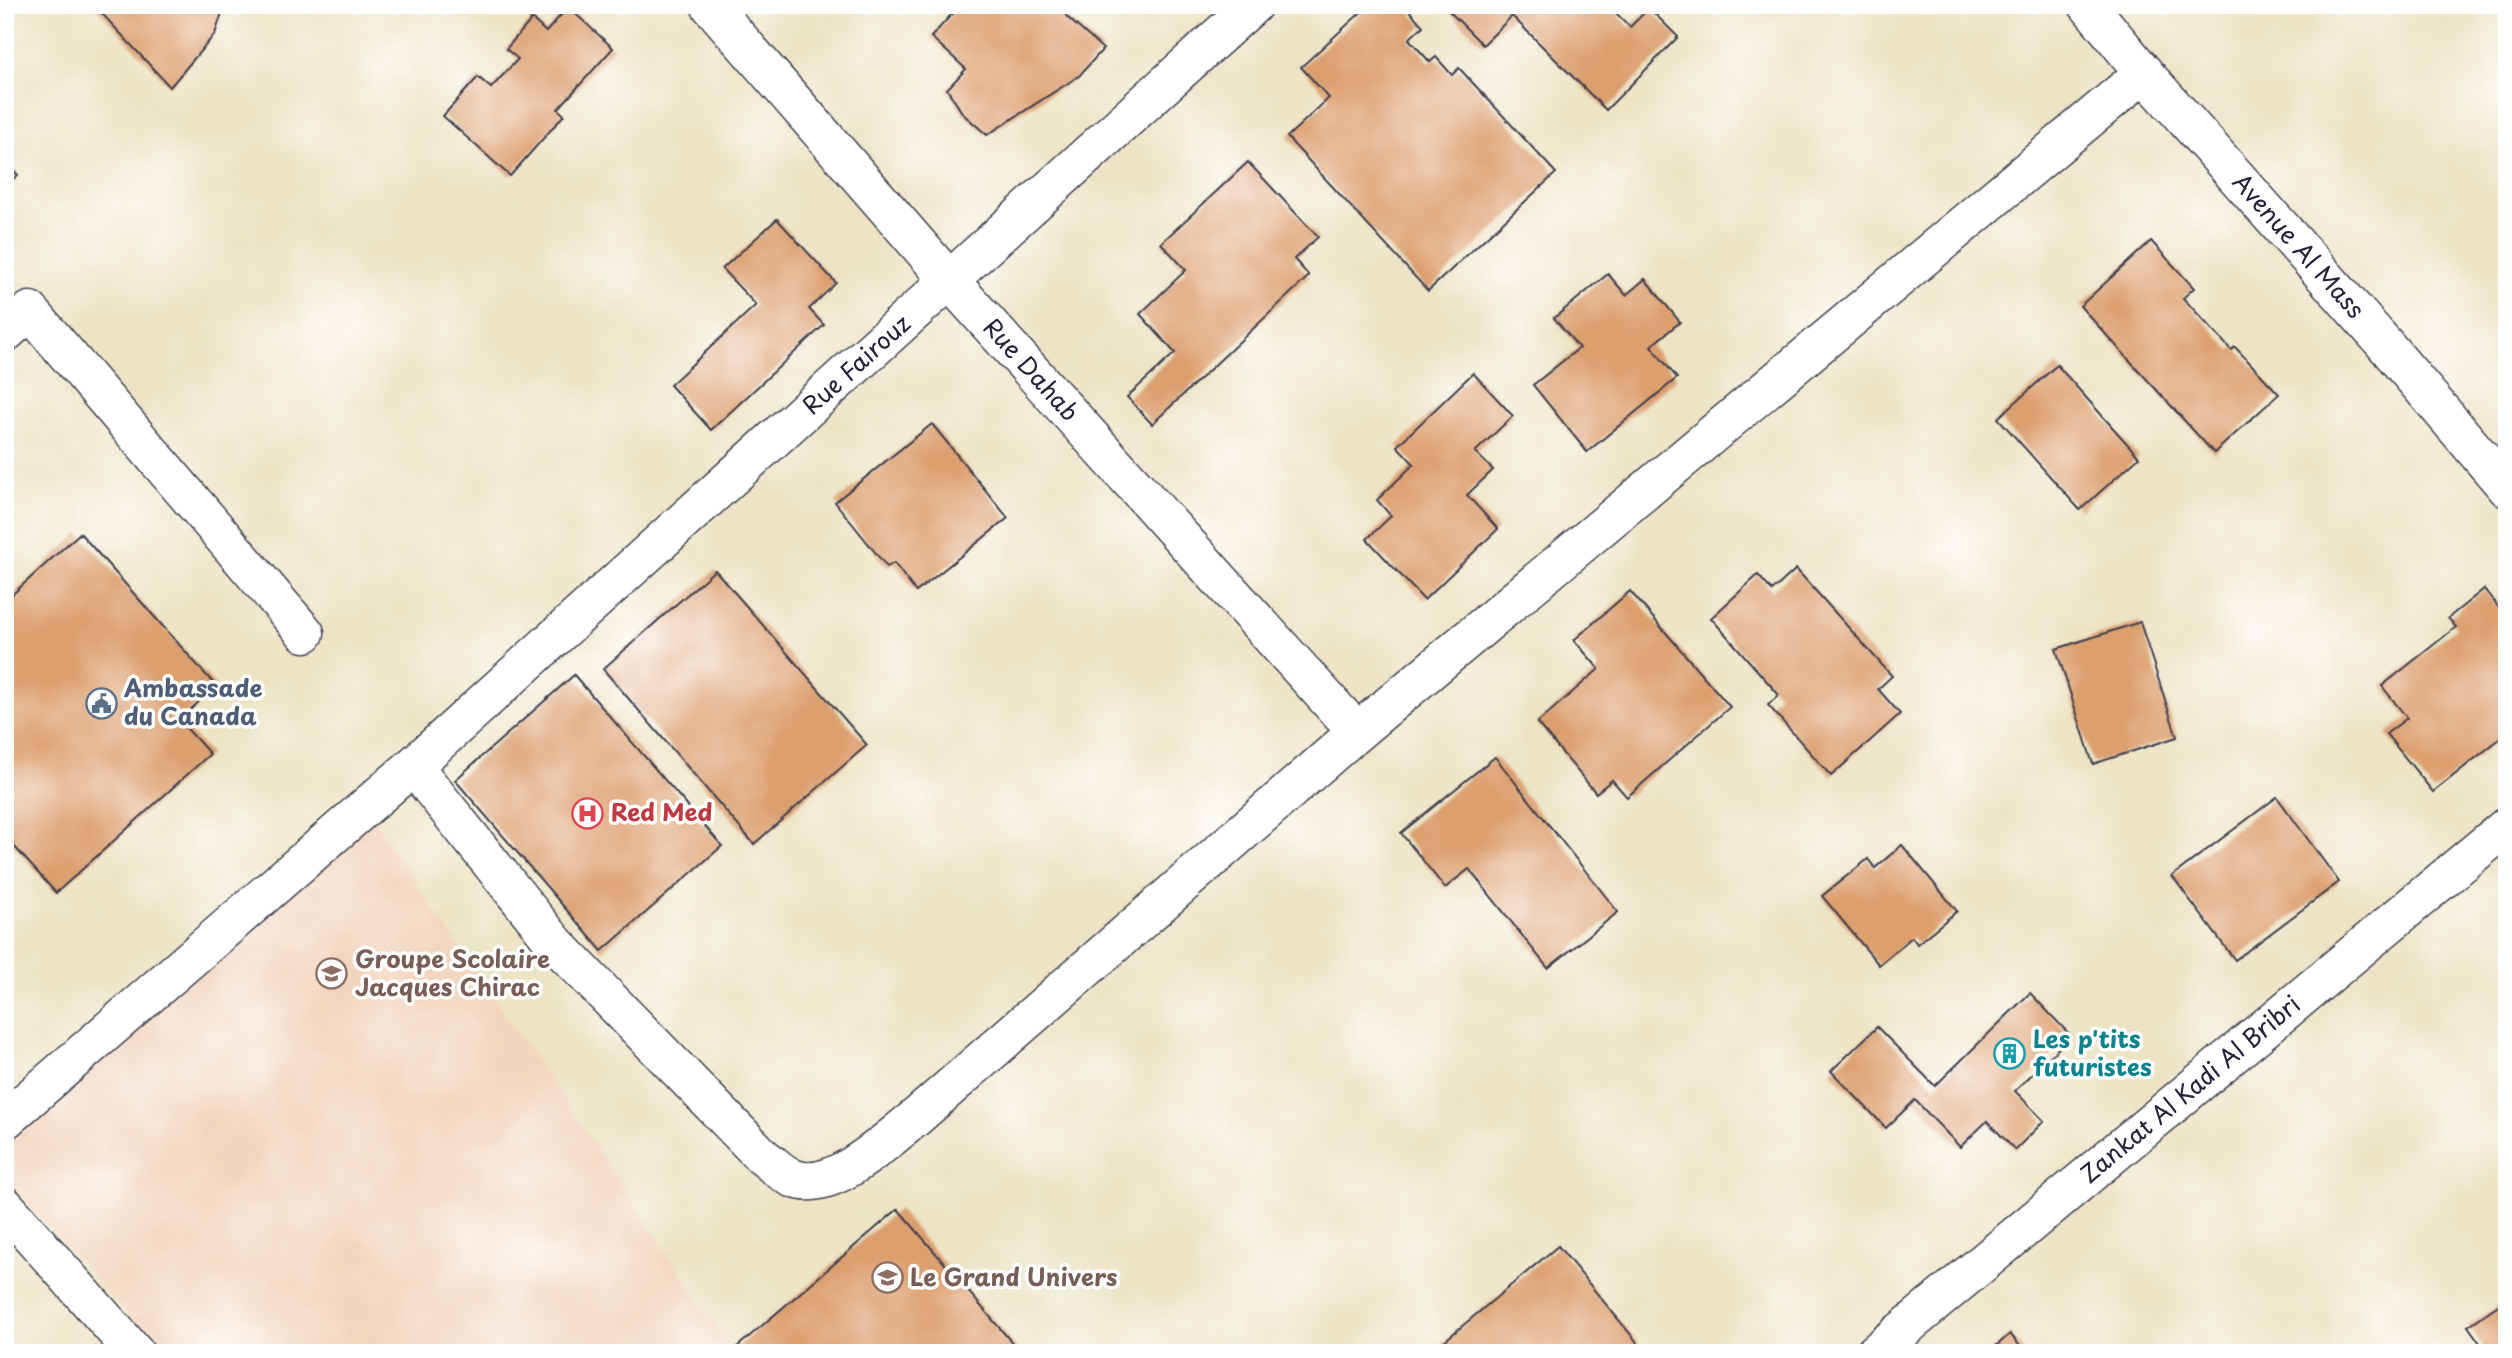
<svg xmlns="http://www.w3.org/2000/svg" width="2512" height="1358" font-family="'Playpen Sans',sans-serif">
<rect width="100%" height="100%" fill="#fff"/>
<filter id="ink" filterUnits="userSpaceOnUse"><feTurbulence type="fractalNoise" baseFrequency=".0143" numOctaves="2"/><feDisplacementMap in="SourceGraphic" scale="14" xChannelSelector="R" yChannelSelector="G"/><feConvolveMatrix kernelMatrix="1 2 1 2 8 2 1 2 1" color-interpolation-filters="sRGB"/></filter>
<filter id="wash" filterUnits="userSpaceOnUse"><feTurbulence type="fractalNoise" baseFrequency=".00686" numOctaves="4" result="noise"/><feDisplacementMap in="SourceGraphic" scale="28" xChannelSelector="R" yChannelSelector="G"/><feGaussianBlur stdDeviation="1.57" result="paint"/><feColorMatrix in="noise" values="0 0 0 0 0 0 0 0 0 0 0 0 0 0 0 0 0 1.4 0 .05"/><feComposite in="paint" operator="in"/></filter>
<g filter="url(#wash)">
<rect width="100%" height="100%" fill="#ece4c5"/>
<path fill="#f2d5be" d="M 365,808 L 736,1353 L 162,1353 L 5,1179 L 5,1140 Z"/>
<g id="blocks">
<g fill="#dc9f6e">
<path d="M 94,5 L 219,5 L 221,16 L 215,34 L 170,87 Z"/>
<path d="M 965,5 L 1060,5 L 1067,17 L 1103,49 L 1079,76 L 987,135 L 963,114 L 947,89 L 966,69 L 931,37 L 951,15 Z"/>
<path d="M 1369,5 L 1404,5 L 1423,26 L 1409,39 L 1430,62 L 1436,57 L 1452,75 L 1459,68 L 1556,173 L 1428,291 L 1287,137 L 1329,98 L 1301,67 Z"/>
<path d="M 1443,5 L 1608,5 L 1630,27 L 1649,8 L 1678,37 L 1606,110 L 1512,16 L 1483,45 Z"/>
<path d="M 568,7 L 613,48 L 558,109 L 564,115 L 510,176 L 443,116 L 478,77 L 491,88 L 518,59 L 506,49 L 532,19 L 546,32 Z"/>
<path d="M 5,161 L 18,175 L 5,186 Z"/>
<path d="M 1248,162 L 1318,237 L 1294,259 L 1309,276 L 1152,424 L 1127,397 L 1175,353 L 1140,314 L 1186,270 L 1161,243 Z"/>
<path d="M 777,219 L 836,283 L 809,309 L 824,325 L 711,430 L 670,385 L 756,305 L 722,269 Z"/>
<path d="M 2151,241 L 2194,288 L 2183,298 L 2231,350 L 2235,347 L 2279,394 L 2214,453 L 2080,306 Z"/>
<path d="M 1608,274 L 1626,295 L 1645,279 L 1680,322 L 1651,346 L 1677,378 L 1587,452 L 1533,385 L 1579,348 L 1554,318 Z"/>
<path d="M 2057,365 L 2139,457 L 2080,510 L 1998,418 Z"/>
<path d="M 1473,373 L 1513,416 L 1475,452 L 1493,470 L 1467,495 L 1498,529 L 1424,600 L 1367,539 L 1391,516 L 1377,500 L 1414,464 L 1397,446 Z"/>
<path d="M 932,424 L 1008,518 L 916,592 L 894,563 L 887,567 L 835,502 Z"/>
<path d="M 80,533 L 216,686 L 179,720 L 210,754 L 56,893 L 5,836 L 5,601 Z"/>
<path d="M 1796,569 L 1892,676 L 1878,689 L 1900,714 L 1831,776 L 1768,705 L 1779,695 L 1711,618 L 1758,575 L 1772,591 Z"/>
<path d="M 715,570 L 867,745 L 754,844 L 603,669 Z"/>
<path d="M 2484,589 L 2507,618 L 2507,733 L 2433,792 L 2386,734 L 2407,718 L 2382,686 L 2456,627 L 2448,618 Z"/>
<path d="M 1630,591 L 1730,707 L 1627,797 L 1612,780 L 1596,793 L 1537,723 L 1599,669 L 1574,640 Z"/>
<path d="M 2140,622 L 2177,737 L 2093,764 L 2056,649 Z"/>
<path d="M 574,675 L 722,846 L 602,951 L 455,780 Z"/>
<path d="M 1495,757 L 1618,912 L 1548,968 L 1469,869 L 1445,888 L 1401,833 Z"/>
<path d="M 2277,797 L 2339,882 L 2235,960 L 2172,876 Z"/>
<path d="M 1902,845 L 1957,911 L 1917,944 L 1912,937 L 1879,965 L 1822,896 L 1868,859 L 1875,868 Z"/>
<path d="M 2030,993 L 2071,1036 L 2015,1091 L 2044,1121 L 2015,1150 L 1987,1121 L 1960,1147 L 1915,1100 L 1886,1128 L 1831,1071 L 1877,1027 L 1935,1086 Z"/>
<path d="M 898,1209 L 1021,1353 L 743,1353 L 737,1347 Z"/>
<path d="M 1558,1246 L 1646,1353 L 1430,1353 Z"/>
<path d="M 2507,1299 L 2507,1353 L 2487,1353 L 2468,1326 Z"/>
<path d="M 2010,1334 L 2026,1353 L 1988,1353 Z"/>
</g>
</g>
</g>
<g filter="url(#ink)">
<use href="#blocks" fill-opacity="0" stroke="#403f50" stroke-width="2"/>
<g fill="none" stroke-linecap="round" stroke-linejoin="round">
<defs>
<g id="minor">
<path id="s1" d="M 710,5 L 950,281 L 1357,732"/>
<path d="M 1253,5 L 413,766 L 555,943 L 763,1157 C 773,1164 783,1175 795,1179 C 832,1193 887,1140 914,1119 L 1357,732 L 2144,73"/>
<path id="s2" d="M 2088,5 L 2144,73 L 2383,342 L 2507,488"/>
<path d="M 5,333 L 30,311 L 305,633"/>
<path d="M 5,1120 L 413,766"/>
<path d="M 5,1206 L 135,1353"/>
<path id="s3" d="M 1875,1353 L 2507,826"/>
</g>
</defs>
<use href="#minor" stroke="#403f50" stroke-width="41"/>
<use href="#minor" stroke="#fff" stroke-width="38"/>
</g>
</g>
<defs>
<symbol id="civic-ring" viewBox="-11 -11 22 22"><circle r="9.5" fill="#fff" stroke="#5c6f8a" stroke-width="1.5"/><path d="M-.6-6.5H3V-4.5H.6V-3L4-1V1h2V6H-6V1h2V-1L-.6-3ZM-1.2 2.5V6h2.4V2.5Z" fill="#5c6f8a"/></symbol>
<symbol id="hospital-ring" viewBox="-11 -11 22 22"><circle r="9.5" fill="#fff" stroke="#e0444e" stroke-width="1.5"/><path d="M-5-5h3v3.5h4V-5h3V5h-3V1.5h-4V5h-3Z" fill="#e0444e"/></symbol>
<symbol id="school-ring" viewBox="-11 -11 22 22"><circle r="9.5" fill="#fff" stroke="#8d6e63" stroke-width="1.5"/><path d="M0-5L7-2L0 1L-7-2ZM-4 1L0 2.5L4 1V4Q0 6-4 4Z" fill="#8d6e63"/></symbol>
<symbol id="building-ring" viewBox="-11 -11 22 22"><circle r="9.5" fill="#fff" stroke="#0f9aa8" stroke-width="1.5"/><path d="M-4-6H4V6H1V3H-1V6H-4ZM-2.5-4.3h1.7v1.8h-1.7ZM.8-4.3h1.7v1.8H.8ZM-2.5-1h1.7V.8h-1.7ZM.8-1h1.7V.8H.8Z" fill="#0f9aa8"/></symbol>
<symbol id="university-ring" viewBox="-11 -11 22 22"><circle r="9.5" fill="#fff" stroke="#8d6e63" stroke-width="1.5"/><path d="M0-5L7-2L0 1L-7-2ZM-4 1L0 2.5L4 1V4Q0 6-4 4Z" fill="#8d6e63"/></symbol>
</defs>
<g fill-rule="evenodd">
<use href="#civic-ring" x="84" y="686" width="35" height="35"/>
<use href="#hospital-ring" x="570" y="796" width="35" height="35"/>
<use href="#school-ring" x="314" y="956" width="35" height="35"/>
<use href="#building-ring" x="1992" y="1036" width="35" height="35"/>
<use href="#university-ring" x="870" y="1260" width="35" height="35"/>
</g>
<g text-anchor="middle" stroke-width="7" stroke-linejoin="round" paint-order="stroke">
<g font-size="24" fill="#22223b" stroke="#fff">
<text dy="8" stroke="none"><textPath href="#s2" startOffset="320">Avenue Al Mass</textPath></text>
<text transform="translate(857 365) rotate(-42)" y="8">Rue Fairouz</text>
<text dy="8" stroke="none"><textPath href="#s1" startOffset="486">Rue Dahab</textPath></text>
<text dy="8" stroke="none"><textPath href="#s3" startOffset="411">Zankat Al Kadi Al Bribri</textPath></text>
</g>
<g font-size="24" font-weight="bold" fill="#4e5e75" stroke="#fff" text-anchor="start">
<text x="124" y="697">Ambassade<tspan x="124" dy="28">du Canada</tspan></text>
</g>
<g font-size="24" font-weight="bold" fill="#be3a42" stroke="#fff" text-anchor="start">
<text x="611" y="821">Red Med</text>
</g>
<g font-size="24" font-weight="bold" fill="#785e54" stroke="#fff" text-anchor="start">
<text x="355" y="968">Groupe Scolaire<tspan x="355" dy="28">Jacques Chirac</tspan></text>
<text x="910" y="1286">Le Grand Univers</text>
</g>
<g font-size="24" font-weight="bold" fill="#0d838f" stroke="#fff" text-anchor="start">
<text x="2033" y="1048">Les p'tits<tspan x="2033" dy="28">futuristes</tspan></text>
</g>
</g>
<rect width="2512" height="1358" fill="none" stroke="#fff" stroke-width="28"/>
</svg>
